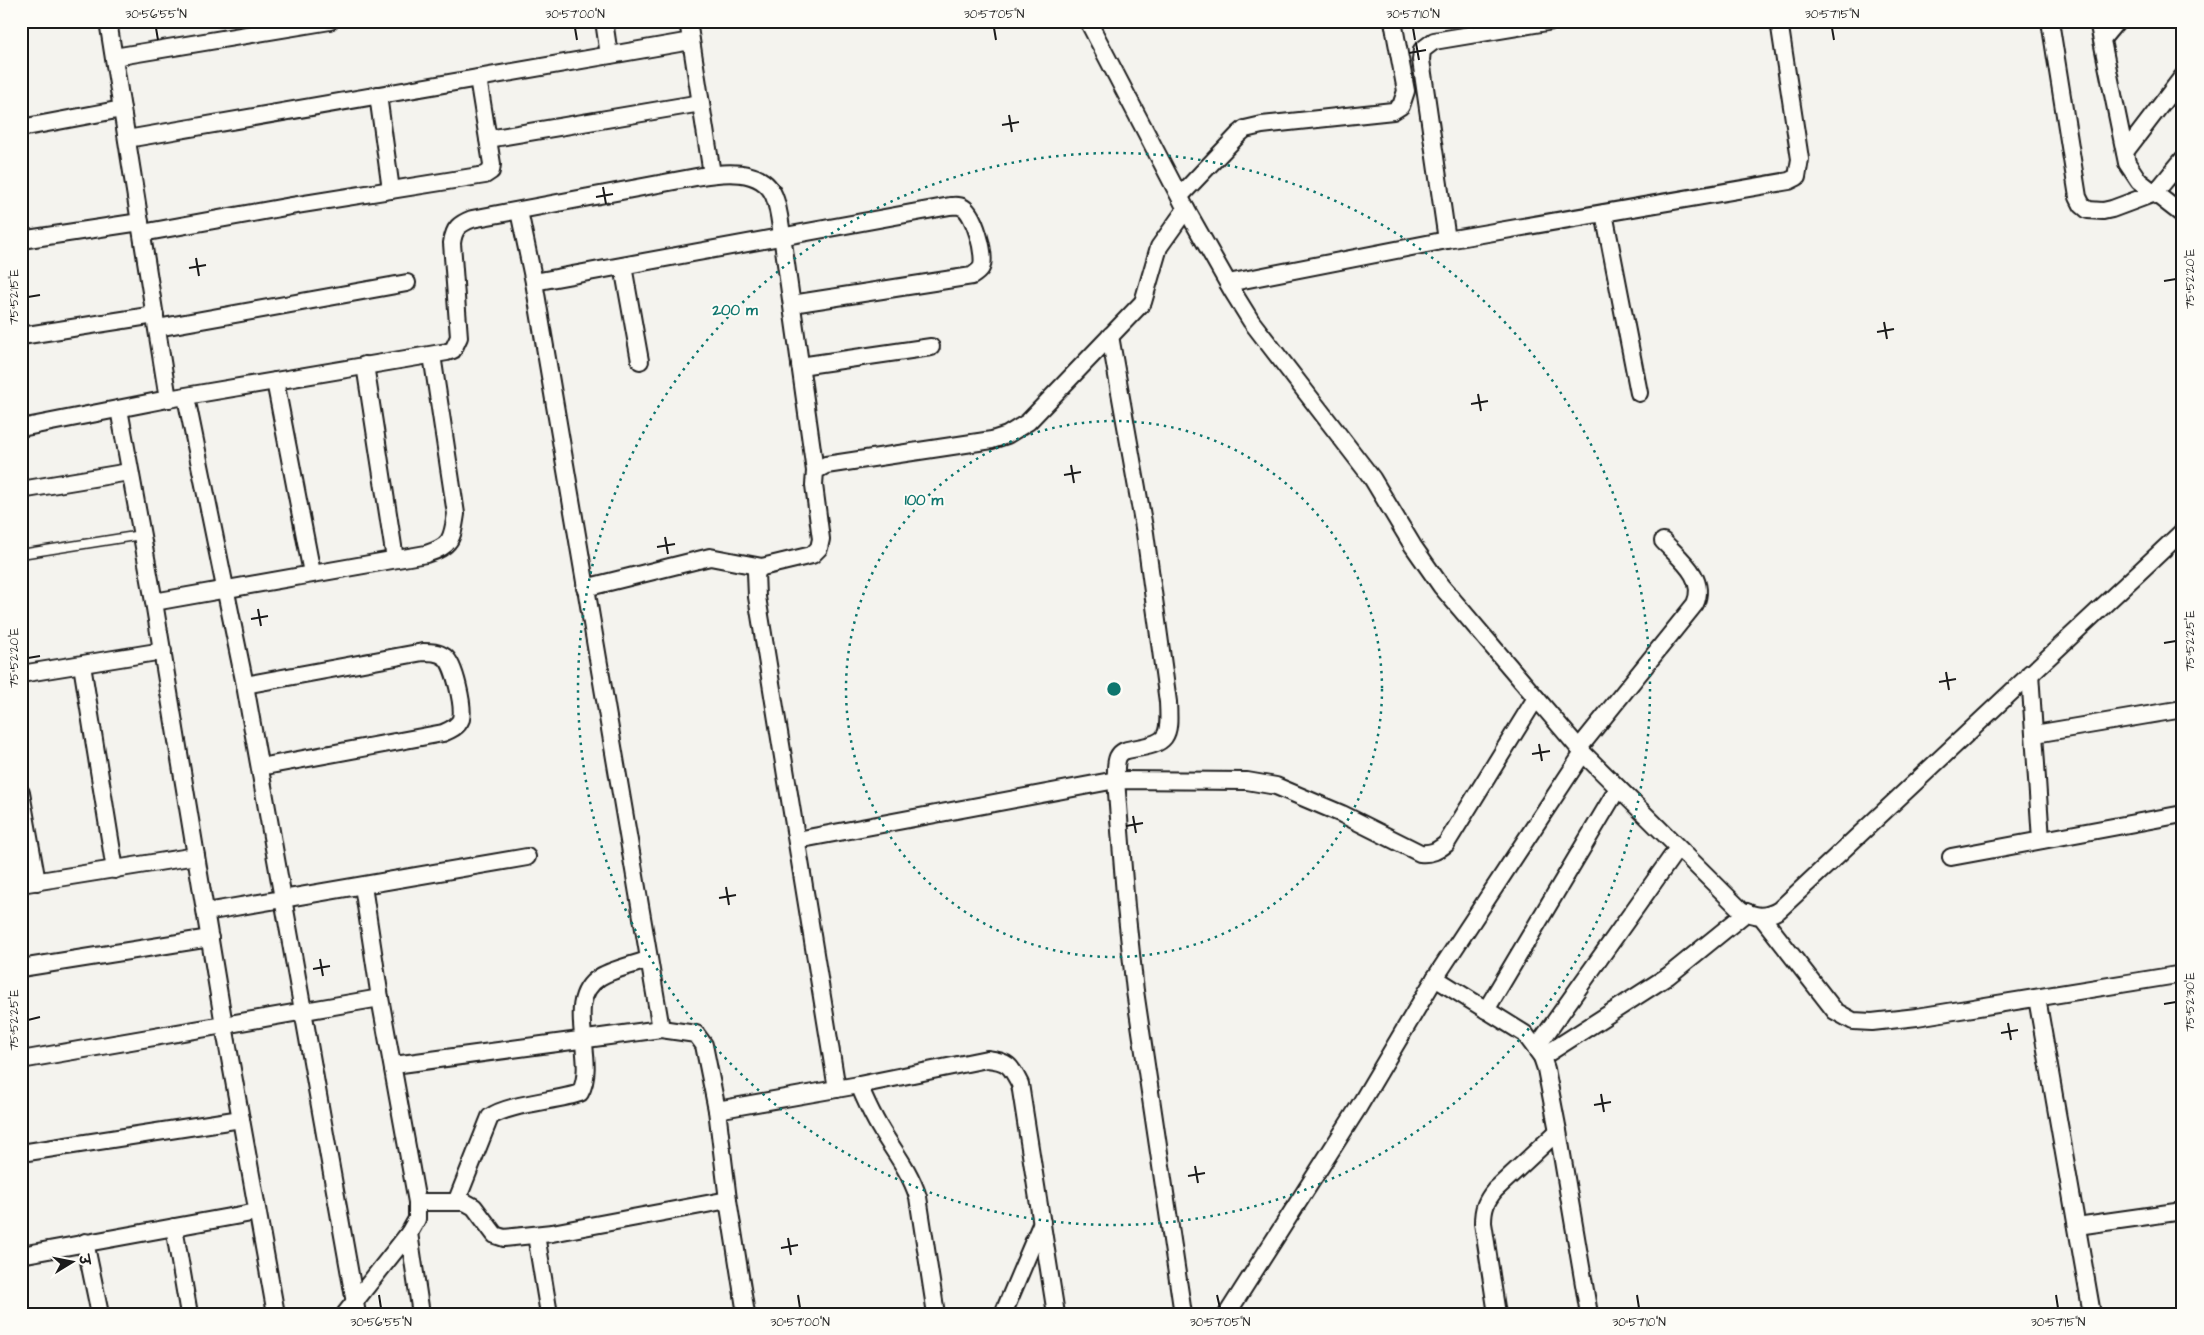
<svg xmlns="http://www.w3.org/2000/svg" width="2204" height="1335" font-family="'Architects Daughter','Playpen Sans Deva',sans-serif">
<rect width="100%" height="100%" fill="#f4f3ee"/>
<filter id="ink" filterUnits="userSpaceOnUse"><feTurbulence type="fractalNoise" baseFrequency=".02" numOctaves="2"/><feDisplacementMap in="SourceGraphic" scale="10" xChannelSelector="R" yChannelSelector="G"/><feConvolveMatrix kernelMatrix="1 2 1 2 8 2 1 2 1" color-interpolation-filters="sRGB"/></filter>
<g filter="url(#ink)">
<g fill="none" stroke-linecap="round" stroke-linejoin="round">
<defs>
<path id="lane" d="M 21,554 L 141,535"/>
<g id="street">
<path d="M 108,21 L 168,399"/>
<path d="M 604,21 L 609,55"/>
<path d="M 688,21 L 712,174"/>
<path d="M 1088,21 L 1186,209 L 1233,292 L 1251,321 L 1372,478 L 1413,546 L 1441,586 L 1583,753 L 1741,910 C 1755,917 1766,918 1779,910 L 2183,531"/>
<path d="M 2050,21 L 2078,197 L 2082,205 L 2088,210 L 2103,211 L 2112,209 L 2155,193 L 2183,159"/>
<path d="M 2098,21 L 2127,163 L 2139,181 L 2183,215"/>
<path d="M 2102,39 L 2117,21"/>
<path d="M 114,57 L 330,21"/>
<path d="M 378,95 L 391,190"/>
<path d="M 21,128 L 122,109"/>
<path d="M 127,139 L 691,41"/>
<path d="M 488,139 L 701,103"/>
<path d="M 2125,152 L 2183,76"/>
<path d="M 1180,196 L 1239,134 L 1245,129 L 1262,125 L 1393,111 L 1401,106 L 1406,91 L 1393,21"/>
<path d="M 519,211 L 534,282 L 661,1029"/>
<path d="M 1604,213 L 1639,393"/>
<path d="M 142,233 L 291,206 L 485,175 L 491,171 L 492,164 L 478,78"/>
<path d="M 21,240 L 140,222"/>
<path d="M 1447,240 L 1421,60 L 1422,50 L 1434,41 L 1553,21"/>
<path d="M 623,266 L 640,361"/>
<path d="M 534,282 L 950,206 C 954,206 959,205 962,207 C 974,211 987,257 981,268 C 979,271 975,274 972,276 L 792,304"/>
<path d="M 1228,283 L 1447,240 L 1789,181 L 1797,177 L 1800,159 L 1779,21"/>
<path d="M 157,328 L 407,283"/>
<path d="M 21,336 L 155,315"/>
<path d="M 1110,336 L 1145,533 L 1168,702 C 1170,739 1168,743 1132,749 C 1126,750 1121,751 1118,757 C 1115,764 1116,773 1116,780 L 1126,907 L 1135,991 L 1183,1314"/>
<path d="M 365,365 L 395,559"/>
<path d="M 800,366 L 931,347"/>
<path d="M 275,381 L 312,573"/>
<path d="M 186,397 L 245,685 L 357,1314"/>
<path d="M 119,409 L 154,602 L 224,1025 L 276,1314"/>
<path d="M 21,428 L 168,399 L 447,352 L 453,350 L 459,337 L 452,243 C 454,228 459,224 472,219 L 696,177 C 722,172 762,167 774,196 C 779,208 780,223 782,235 L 815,471"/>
<path d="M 21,490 L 129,472"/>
<path d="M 585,588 L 710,557 L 762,567"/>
<path d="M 154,602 L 426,554 C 451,546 452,540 456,514 L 432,355"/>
<path d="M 82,665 L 115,870"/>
<path d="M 2030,673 L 2041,840"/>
<path d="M 21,674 L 163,651"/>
<path d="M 245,685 L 423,652 C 431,652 438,652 445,657 C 455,665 464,707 461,719 C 458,727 450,730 443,733 L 260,767"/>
<path d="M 2035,734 L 2183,709"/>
<path d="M 1579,748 L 1695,604 C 1707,578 1680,559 1663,541"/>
<path d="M 21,793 L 37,882"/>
<path d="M 797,840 L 1116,780 L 1247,781 L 1276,786 L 1342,814 L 1420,853 C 1432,854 1437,851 1446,844 L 1536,698"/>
<path d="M 1951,857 L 2183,814"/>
<path d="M 21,884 L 196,856"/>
<path d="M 206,912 L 527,857"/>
<path d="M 1761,916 L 1835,1011 L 1853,1021 L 1872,1022 L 1917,1017 L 2183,974"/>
<path d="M 21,968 L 210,938"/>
<path d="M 1435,978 L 1525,1034 L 1542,1057 L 1546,1069 L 1558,1131 L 1589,1314"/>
<path d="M 2037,998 L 2092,1314"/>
<path d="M 1486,1010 L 1618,788"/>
<path d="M 1536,1048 L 1678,848"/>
<path d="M 1542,1057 L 1668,976 L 1747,912"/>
<path d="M 21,1060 L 380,998"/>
<path d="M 394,1065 L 661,1029 L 696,1034 L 704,1045 L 717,1110 L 728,1200 L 746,1314"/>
<path d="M 859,1085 C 864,1097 870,1110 876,1121 C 890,1147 909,1168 918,1197 L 936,1314"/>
<path d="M 837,1089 L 757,597 L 756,572 L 762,567 L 812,555 L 819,548 L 821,539 L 814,485 L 815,471 L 826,465 L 992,440 L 1007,435 L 1028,422 L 1143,302 L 1159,247 L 1186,209"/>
<path d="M 717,1110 L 859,1085 L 987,1059 C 1008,1061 1011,1066 1020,1084 L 1056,1314"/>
<path d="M 21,1153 L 241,1119"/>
<path d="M 457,1200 L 490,1117 C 508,1104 556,1101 580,1093 C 599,1059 561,1001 600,977 C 611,970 635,964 648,960"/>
<path d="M 417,1202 L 465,1202 L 474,1207 L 495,1235 L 504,1238 L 552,1233 L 728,1200"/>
<path d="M 2077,1226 L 2183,1211"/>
<path d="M 174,1227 L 189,1314"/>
<path d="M 409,1233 L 421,1314"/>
<path d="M 536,1235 L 549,1314"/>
<path d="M 85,1242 L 100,1314"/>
<path d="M 21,1255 L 257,1212"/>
<path d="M 345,1314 L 409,1233 L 417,1219 L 417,1202 L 380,998 L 363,886"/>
<path d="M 1003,1314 L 1042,1222"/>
<path d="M 1227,1314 L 1358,1108 L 1435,978 L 1583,753"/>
<path d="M 1497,1314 L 1483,1223 C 1483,1208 1486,1201 1495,1190 L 1558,1131"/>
</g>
</defs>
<use href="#lane" stroke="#1c1c1c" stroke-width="11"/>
<use href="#street" stroke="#1c1c1c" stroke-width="20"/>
<use href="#lane" stroke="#fdfcf7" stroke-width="8"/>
<use href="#street" stroke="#fdfcf7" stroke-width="16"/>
</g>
</g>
<path fill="none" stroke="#1c1c1c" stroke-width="2" d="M 156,28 L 158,40M 575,28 L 577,40M 994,28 L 996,40M 1413,28 L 1415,40M 1832,28 L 1834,40M 1416,43 L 1419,60M 1409,53 L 1426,50M 1009,115 L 1012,132M 1002,125 L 1019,122M 603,187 L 606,204M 596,197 L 613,194M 196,258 L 199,276M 189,268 L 206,265M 2164,281 L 2176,279M 28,297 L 40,295M 1884,322 L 1887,339M 1877,332 L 1894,329M 1478,394 L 1481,411M 1471,404 L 1488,401M 1071,465 L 1074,483M 1064,475 L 1081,472M 665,537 L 668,554M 657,547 L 675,544M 258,609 L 261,626M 251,619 L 268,616M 2164,643 L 2176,641M 28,658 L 40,656M 1946,672 L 1949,690M 1939,682 L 1956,679M 1539,744 L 1542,761M 1532,754 L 1550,751M 1133,816 L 1136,833M 1126,826 L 1143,823M 726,887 L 729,905M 719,898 L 736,895M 320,959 L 323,976M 313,969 L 330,966M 2164,1004 L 2176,1002M 28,1020 L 40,1017M 2008,1023 L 2011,1040M 2001,1033 L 2018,1030M 1601,1094 L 1604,1112M 1594,1105 L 1611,1102M 1195,1166 L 1198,1183M 1188,1176 L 1205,1173M 788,1238 L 791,1255M 781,1248 L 798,1245M 379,1295 L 381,1308M 798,1295 L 800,1308M 1217,1295 L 1220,1308M 1637,1295 L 1639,1308M 2056,1295 L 2058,1308"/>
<g fill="none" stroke="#0f766e" stroke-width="2.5" stroke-dasharray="2.5 5">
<circle cx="1114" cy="689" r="268"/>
<circle cx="1114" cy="689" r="536"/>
</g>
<circle cx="1114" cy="689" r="8" fill="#0f766e" stroke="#fdfcf7" stroke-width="2.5"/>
<g font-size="15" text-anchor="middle" font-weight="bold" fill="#0f766e" stroke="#fdfcf7" stroke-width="4" stroke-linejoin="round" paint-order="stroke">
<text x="735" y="315">200 m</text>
<text x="924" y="505">100 m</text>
</g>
<rect width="2204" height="1335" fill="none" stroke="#fdfcf7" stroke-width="55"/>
<g transform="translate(72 1262) rotate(80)" stroke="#fdfcf7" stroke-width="4" paint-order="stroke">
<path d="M0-4L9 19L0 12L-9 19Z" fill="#1c1c1c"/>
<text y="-8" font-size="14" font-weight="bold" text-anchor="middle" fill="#1c1c1c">उ</text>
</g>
<rect x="28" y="28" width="2148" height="1280" fill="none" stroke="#1c1c1c" stroke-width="2"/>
<g font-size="12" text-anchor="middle" fill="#1c1c1c">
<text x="156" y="18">30°56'55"N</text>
<text x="575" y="18">30°57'00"N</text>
<text x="994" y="18">30°57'05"N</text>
<text x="1413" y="18">30°57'10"N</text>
<text x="1832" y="18">30°57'15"N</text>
<text transform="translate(2190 279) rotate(-90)" y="4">75°52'20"E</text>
<text transform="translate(14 297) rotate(-90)" y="4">75°52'15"E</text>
<text transform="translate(2190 641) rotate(-90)" y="4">75°52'25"E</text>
<text transform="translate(14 658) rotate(-90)" y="4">75°52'20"E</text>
<text transform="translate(2190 1002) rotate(-90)" y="4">75°52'30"E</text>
<text transform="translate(14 1020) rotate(-90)" y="4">75°52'25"E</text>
<text x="381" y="1326">30°56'55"N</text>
<text x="800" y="1326">30°57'00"N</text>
<text x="1220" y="1326">30°57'05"N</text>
<text x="1639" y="1326">30°57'10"N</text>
<text x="2058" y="1326">30°57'15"N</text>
</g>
</svg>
